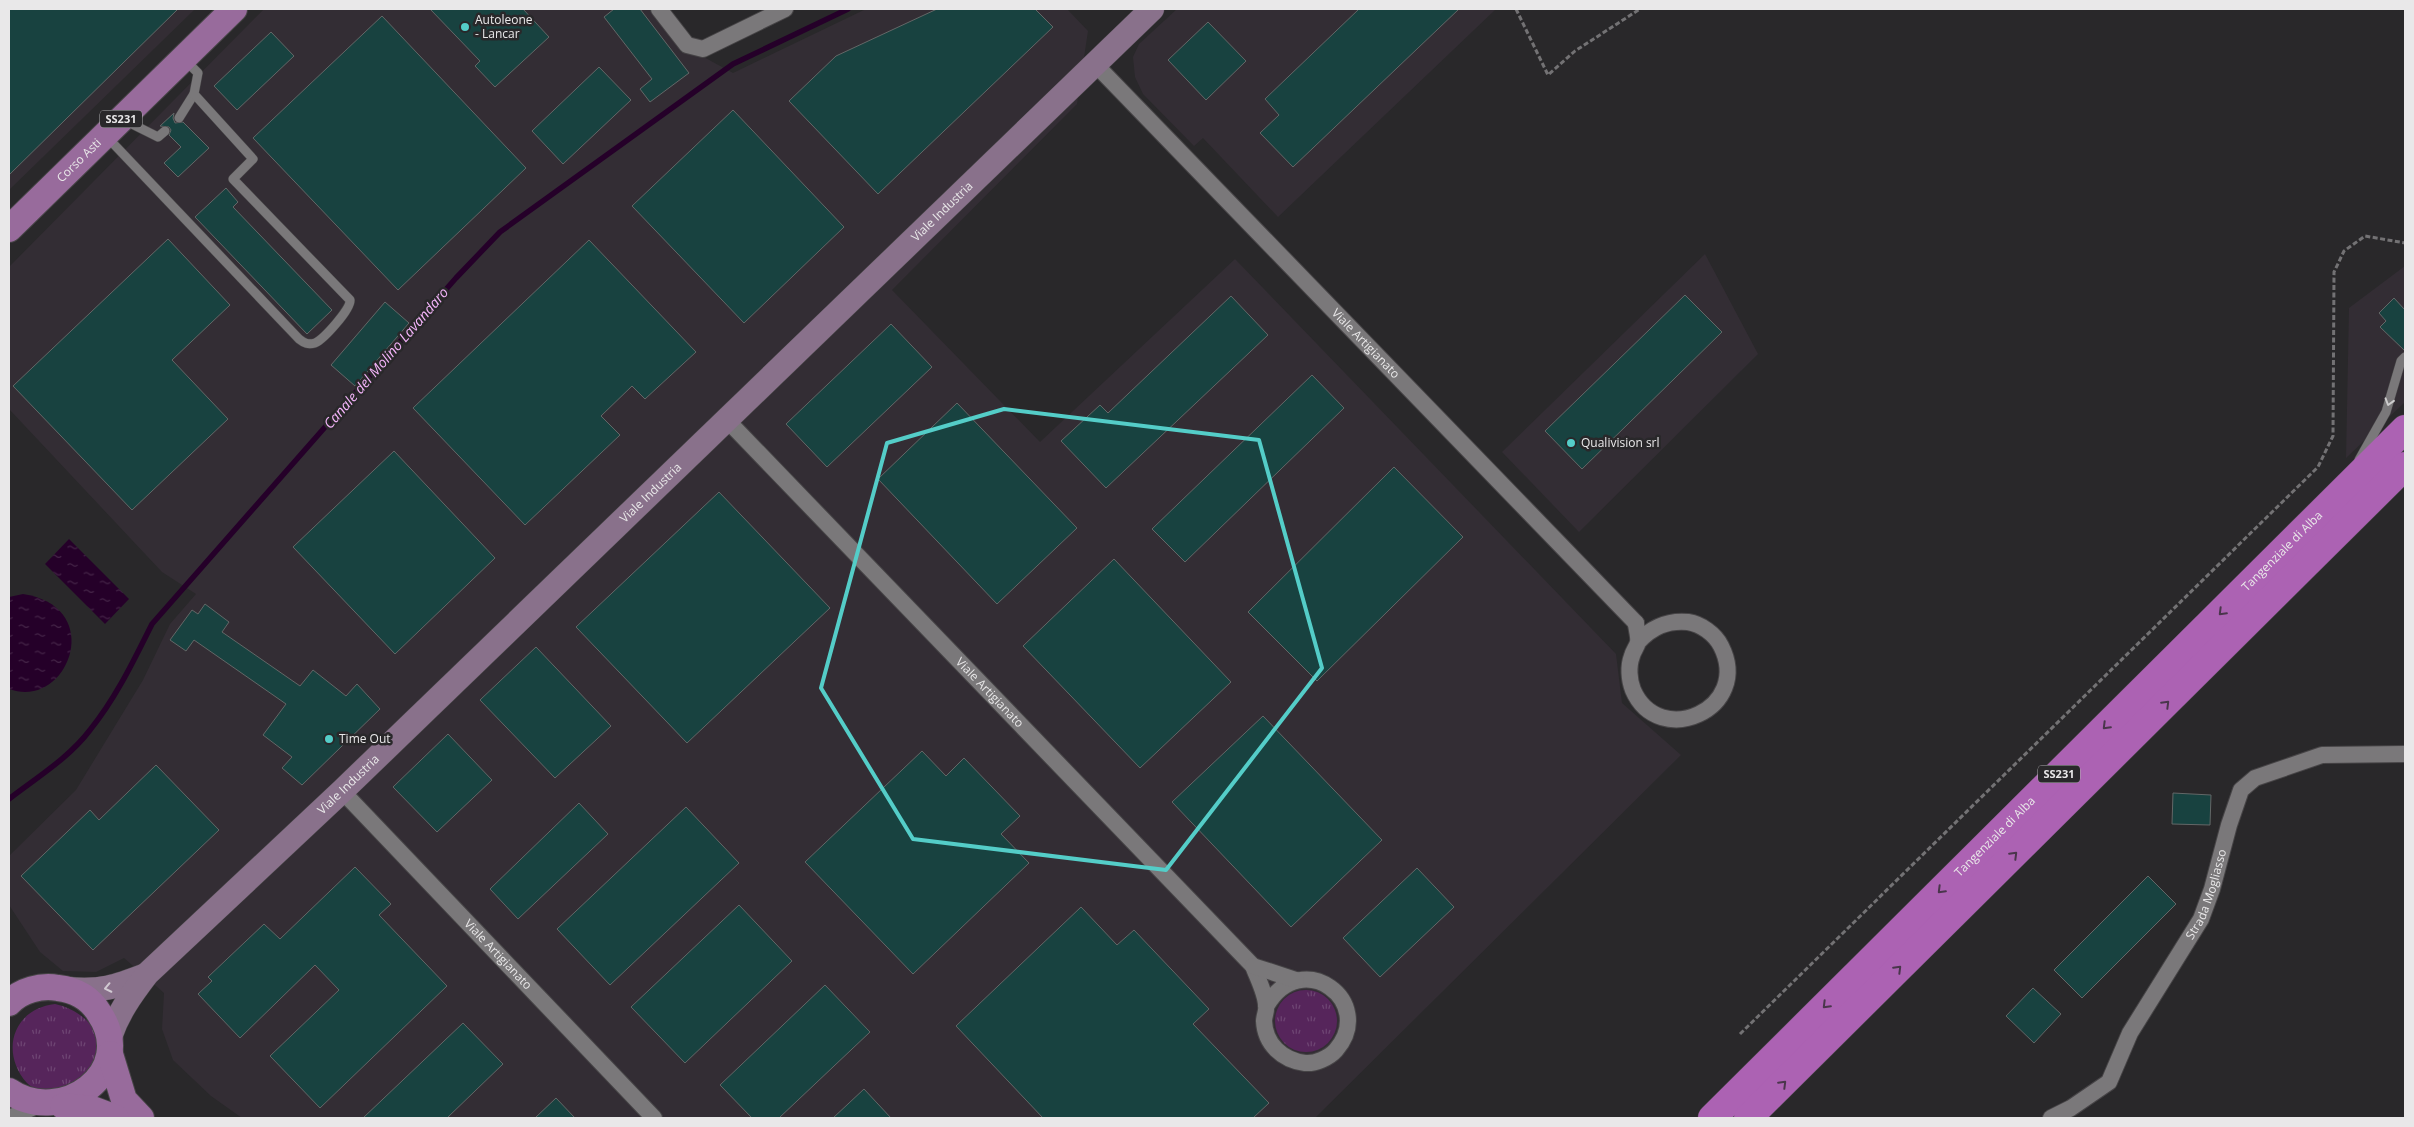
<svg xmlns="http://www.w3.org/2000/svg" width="2414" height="1127" font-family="'Open Sans',sans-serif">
<defs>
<pattern id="grass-tufts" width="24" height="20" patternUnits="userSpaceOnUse" patternTransform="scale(1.25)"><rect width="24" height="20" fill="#56255b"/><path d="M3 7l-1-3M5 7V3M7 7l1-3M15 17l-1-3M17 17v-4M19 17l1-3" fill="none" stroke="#6e4573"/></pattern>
<pattern id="water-ripples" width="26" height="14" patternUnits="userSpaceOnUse" patternTransform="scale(1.25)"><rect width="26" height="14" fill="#250029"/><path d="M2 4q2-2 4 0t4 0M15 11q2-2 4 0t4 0" fill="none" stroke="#452548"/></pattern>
</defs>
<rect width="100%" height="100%" fill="#29282a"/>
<g fill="#332d34">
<path d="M 9,9 L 195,9 L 9,190 Z"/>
<path d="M 264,9 L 650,9 L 678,43 L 733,73 L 866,9 L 1067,9 L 1088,31 L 1077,104 L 892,290 L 1040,442 L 1235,259 L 1616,654 L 1622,703 L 1681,755 L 1315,1118 L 242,1118 L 211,1096 L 173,1060 L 162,1029 L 164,993 L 124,958 L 96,972 L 63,971 L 40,952 L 9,905 L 9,856 L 76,790 L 143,680 L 170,624 L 196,594 L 162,572 L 9,409 L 9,267 Z"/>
<path d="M 1177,9 L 1496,9 L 1278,217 L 1203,138 L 1194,146 L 1143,94 L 1135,77 L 1133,57 L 1139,44 Z"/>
<path d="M 1705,254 L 1758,354 L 1579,532 L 1502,452 Z"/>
<path d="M 2405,266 L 2405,402 L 2346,458 L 2349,308 Z"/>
</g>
<g fill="url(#grass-tufts)">
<circle cx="1306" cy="1021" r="31"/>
<path d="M 55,1004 C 78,1009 105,1028 97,1056 C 95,1064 89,1073 85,1080 C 75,1083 53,1093 44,1092 C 38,1091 31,1087 27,1083 C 0,1053 12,1009 55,1004 Z"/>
</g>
<g fill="url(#water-ripples)">
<path d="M 69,539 L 129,599 L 105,624 L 45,564 Z"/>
<path d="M 23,594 C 108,607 67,711 9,689 L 9,597 Z"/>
</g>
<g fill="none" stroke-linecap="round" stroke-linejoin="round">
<path stroke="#250029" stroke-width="5.5" d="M 9,799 C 36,778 69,758 90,730 C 116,698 134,660 152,624 L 456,278 L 500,232 L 733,64 L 848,9"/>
</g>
<g fill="#184240" stroke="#636767">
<path d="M 9,9 L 178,9 L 9,175 Z"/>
<path d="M 430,9 L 523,9 L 549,37 L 495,87 L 475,66 L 480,61 Z"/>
<path d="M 614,9 L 640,9 L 689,73 L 650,102 L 640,89 L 652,79 L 604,17 Z"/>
<path d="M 937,9 L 1035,9 L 1053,27 L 878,194 L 789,101 L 836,56 Z"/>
<path d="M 1359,9 L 1459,9 L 1293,167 L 1260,133 L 1279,115 L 1265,99 Z"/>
<path d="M 382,16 L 526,168 L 398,290 L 253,138 Z"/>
<path d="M 1208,22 L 1246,61 L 1206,100 L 1168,60 Z"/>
<path d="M 271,32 L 294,56 L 237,110 L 214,86 Z"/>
<path d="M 599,67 L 631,100 L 563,164 L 532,131 Z"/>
<path d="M 733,110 L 844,227 L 744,323 L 632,206 Z"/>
<path d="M 174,113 L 173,118 L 175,123 L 183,122 L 209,148 L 178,177 L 164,163 L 181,147 L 169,135 L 171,130 L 169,127 L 160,126 Z"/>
<path d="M 226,188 L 238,202 L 233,207 L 332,310 L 307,334 L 195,217 Z"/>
<path d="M 168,239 L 230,305 L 172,360 L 228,419 L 132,510 L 13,386 Z"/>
<path d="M 589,240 L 696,352 L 645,399 L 632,386 L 601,416 L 620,435 L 525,525 L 413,408 Z"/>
<path d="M 1685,295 L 1722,332 L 1582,469 L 1545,431 Z"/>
<path d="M 1231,296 L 1268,335 L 1106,488 L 1061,441 L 1100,405 L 1108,413 Z"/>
<path d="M 2394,298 L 2405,310 L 2405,351 L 2380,327 L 2386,321 L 2379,313 Z"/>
<path d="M 385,302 L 409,323 L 355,386 L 331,365 Z"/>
<path d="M 891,324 L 932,367 L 827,467 L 786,424 Z"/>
<path d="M 1312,375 L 1344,408 L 1185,562 L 1152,529 Z"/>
<path d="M 957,403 L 1077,528 L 997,604 L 878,479 Z"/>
<path d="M 394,451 L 495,558 L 395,654 L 293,547 Z"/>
<path d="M 1394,467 L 1463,537 L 1317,681 L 1248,612 Z"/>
<path d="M 719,492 L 830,608 L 687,743 L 576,627 Z"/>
<path d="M 1114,559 L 1231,682 L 1140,768 L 1023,646 Z"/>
<path d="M 205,604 L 229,622 L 222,632 L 300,686 L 313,670 L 346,696 L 357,684 L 380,709 L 302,785 L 282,768 L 292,757 L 263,735 L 286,704 L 194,640 L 186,651 L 170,640 L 192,610 L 198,614 Z"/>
<path d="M 536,647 L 611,726 L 555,778 L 480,700 Z"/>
<path d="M 1263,716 L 1382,840 L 1291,927 L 1172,802 Z"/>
<path d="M 448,734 L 492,780 L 437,832 L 393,787 Z"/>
<path d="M 922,751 L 946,776 L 964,758 L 1020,816 L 1001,834 L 1029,863 L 913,974 L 805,862 Z"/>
<path d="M 156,765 L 219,830 L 93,950 L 21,876 L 90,810 L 99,820 Z"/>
<path d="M 2173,793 L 2211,795 L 2210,825 L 2172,824 Z"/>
<path d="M 579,803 L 608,834 L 518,919 L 490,889 Z"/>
<path d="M 686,807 L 739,863 L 610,985 L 557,929 Z"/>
<path d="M 355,867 L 391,904 L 379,915 L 447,986 L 320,1108 L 270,1056 L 339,990 L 315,965 L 240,1038 L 198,994 L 212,981 L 208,977 L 264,924 L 280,939 Z"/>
<path d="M 1417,868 L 1454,907 L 1380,977 L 1343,938 Z"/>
<path d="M 2148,876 L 2176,904 L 2082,998 L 2054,970 Z"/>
<path d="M 739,905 L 792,961 L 685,1063 L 631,1007 Z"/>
<path d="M 1081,907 L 1117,945 L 1134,930 L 1209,1009 L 1193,1024 L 1269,1103 L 1253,1118 L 1043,1118 L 956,1026 Z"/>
<path d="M 825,985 L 870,1032 L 779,1118 L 752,1118 L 720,1085 Z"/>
<path d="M 2033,988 L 2061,1014 L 2034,1043 L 2006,1016 Z"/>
<path d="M 463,1023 L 503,1064 L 447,1118 L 363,1118 Z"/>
<path d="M 864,1089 L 891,1118 L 833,1118 Z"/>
<path d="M 556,1098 L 575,1118 L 535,1118 Z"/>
</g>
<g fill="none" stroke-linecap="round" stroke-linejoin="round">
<defs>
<g id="lane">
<path d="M 179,118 L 194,94"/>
<path d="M 124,120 L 158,137 L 165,131"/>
<path d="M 107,137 L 299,339 C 304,343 308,345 315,343 C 324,339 351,309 350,300 L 233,179 L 253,159 L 194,94 L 198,73 L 185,60"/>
<path d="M 2359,460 L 2386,412 L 2401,361 L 2405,357"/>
</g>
<g id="street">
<path d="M 659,9 L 687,45 L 703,49 L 785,9"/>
<path id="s1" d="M 1095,64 L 1636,623"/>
<path id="s2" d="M 726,419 L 1253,966 C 1257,977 1266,994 1266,1006 C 1267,1011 1264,1016 1264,1021 C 1265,1044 1282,1060 1305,1063 C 1315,1064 1329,1058 1336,1050 C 1377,1002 1302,946 1267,1005"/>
<path d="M 1636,623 C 1636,629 1639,636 1638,642 C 1637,647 1633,651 1632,656 C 1628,666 1629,680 1633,690 C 1659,750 1753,709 1721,646 C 1715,634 1701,624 1688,622 C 1667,620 1652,627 1638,642"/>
<path id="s3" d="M 342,791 L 654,1118"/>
<path d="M 1253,966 L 1296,980"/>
<path d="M 9,1118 L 37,1106"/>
<path id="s4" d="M 2051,1118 L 2071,1108 L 2109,1082 L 2130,1033 L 2201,919 L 2212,889 L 2229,825 L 2241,790 L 2255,778 L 2322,755 L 2405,754"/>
</g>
<g id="secondary">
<path d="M 68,989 C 101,992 115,987 146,975"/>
<path id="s5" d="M 110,1037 C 118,1013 131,995 147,974 L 342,791 L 1152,9"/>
</g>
<g id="primary">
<path id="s6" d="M 9,229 L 234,9"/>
<path d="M 9,1003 C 21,990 41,985 58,988 C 75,990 90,998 99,1013 C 139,1072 61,1127 9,1091"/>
<path d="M 110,1054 L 124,1100 L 141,1118"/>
<path d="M 63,1106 L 92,1109 L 116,1118"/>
</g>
<g id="highway">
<path id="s7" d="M 1712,1118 L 2405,429"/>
<path d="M 1748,1118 L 2405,466"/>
</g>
</defs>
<use href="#lane" stroke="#464446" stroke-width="10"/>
<use href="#street" stroke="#464446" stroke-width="18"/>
<use href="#secondary" stroke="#464446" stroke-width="25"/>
<use href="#primary" stroke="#464446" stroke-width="28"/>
<use href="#highway" stroke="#464446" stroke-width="29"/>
<g stroke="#737274" stroke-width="3" stroke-dasharray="5 2.5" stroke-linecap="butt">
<path d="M 1516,9 L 1548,75 L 1575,51 L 1640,9"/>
<path d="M 1740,1034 L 2318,467 L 2333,436 L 2334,272 L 2344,251 L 2365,236 L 2405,243"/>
</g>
<use href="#lane" stroke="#7a787a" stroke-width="9"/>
<use href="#street" stroke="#7a787a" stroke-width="16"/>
<use href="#secondary" stroke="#89718b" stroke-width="24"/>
<use href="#primary" stroke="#986b9c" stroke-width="26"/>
<use href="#highway" stroke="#ac62b3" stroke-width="28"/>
</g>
<defs><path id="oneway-chevron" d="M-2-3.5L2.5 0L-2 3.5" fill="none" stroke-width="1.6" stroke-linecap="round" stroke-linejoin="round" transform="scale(1.25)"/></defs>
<use stroke="#cdcccd" href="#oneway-chevron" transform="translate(2389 402) rotate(107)"/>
<g stroke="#4a364c">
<use href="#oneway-chevron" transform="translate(2222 612) rotate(135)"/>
<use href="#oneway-chevron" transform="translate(2166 704) rotate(-45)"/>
<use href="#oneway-chevron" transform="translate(2106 726) rotate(135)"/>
<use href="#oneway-chevron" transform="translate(2014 855) rotate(-45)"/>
<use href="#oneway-chevron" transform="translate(1941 890) rotate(135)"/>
<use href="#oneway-chevron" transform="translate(1898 969) rotate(-45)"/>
<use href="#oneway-chevron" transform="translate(1826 1005) rotate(135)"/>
<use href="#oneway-chevron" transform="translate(1783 1084) rotate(-45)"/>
</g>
<use stroke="#d1cad2" href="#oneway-chevron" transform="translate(108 988) rotate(168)"/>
<path fill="none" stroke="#54cdc8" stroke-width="4" stroke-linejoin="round" d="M 1004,409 L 1259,440 L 1322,668 L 1166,870 L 913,839 L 821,688 L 887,443 Z"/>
<g fill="#54cdc8" stroke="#29282a" stroke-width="2">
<circle cx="465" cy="27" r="5"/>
<circle cx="1571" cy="443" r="5"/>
<circle cx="329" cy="739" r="5"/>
</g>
<g text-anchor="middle" stroke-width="5" stroke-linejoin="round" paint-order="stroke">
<g fill="#29282a" stroke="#afaeb0" stroke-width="1">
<rect x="100" y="110.5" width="42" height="17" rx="4"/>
<rect x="2038" y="765.5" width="42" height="17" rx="4"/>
</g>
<g font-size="11" font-weight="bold" fill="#e9e8e9">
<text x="121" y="123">SS231</text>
<text x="2059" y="778">SS231</text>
</g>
<g font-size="12" fill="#e9e8e9" stroke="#29282a" text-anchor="start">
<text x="475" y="24">Autoleone<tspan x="475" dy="14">- Lancar</tspan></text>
<text x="1581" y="447">Qualivision srl</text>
<text x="339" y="743">Time Out</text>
</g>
<g font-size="12" fill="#e9e8e9" stroke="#29282a">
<text dy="4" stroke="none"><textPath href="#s6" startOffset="98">Corso Asti</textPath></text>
<text dy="4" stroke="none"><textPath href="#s5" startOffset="1175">Viale Industria</textPath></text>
<text dy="4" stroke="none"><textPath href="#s1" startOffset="389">Viale Artigianato</textPath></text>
<text dy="4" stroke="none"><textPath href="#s5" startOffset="770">Viale Industria</textPath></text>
<text dy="4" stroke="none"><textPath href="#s7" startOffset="804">Tangenziale di Alba</textPath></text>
<text dy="4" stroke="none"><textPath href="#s2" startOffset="380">Viale Artigianato</textPath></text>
<text dy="4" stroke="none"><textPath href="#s5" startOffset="350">Viale Industria</textPath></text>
<text dy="4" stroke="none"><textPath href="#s7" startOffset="399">Tangenziale di Alba</textPath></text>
<text dy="4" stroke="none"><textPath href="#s4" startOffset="281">Strada Mogliasso</textPath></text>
<text dy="4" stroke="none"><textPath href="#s3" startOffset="226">Viale Artigianato</textPath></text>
</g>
<g font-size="14" font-style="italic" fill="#f5b5fb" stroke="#29282a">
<text transform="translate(386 358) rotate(-49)" y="5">Canale del Molino Lavandaro</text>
</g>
</g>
<rect width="2414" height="1127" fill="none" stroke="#e9e8e9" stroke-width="20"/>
</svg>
